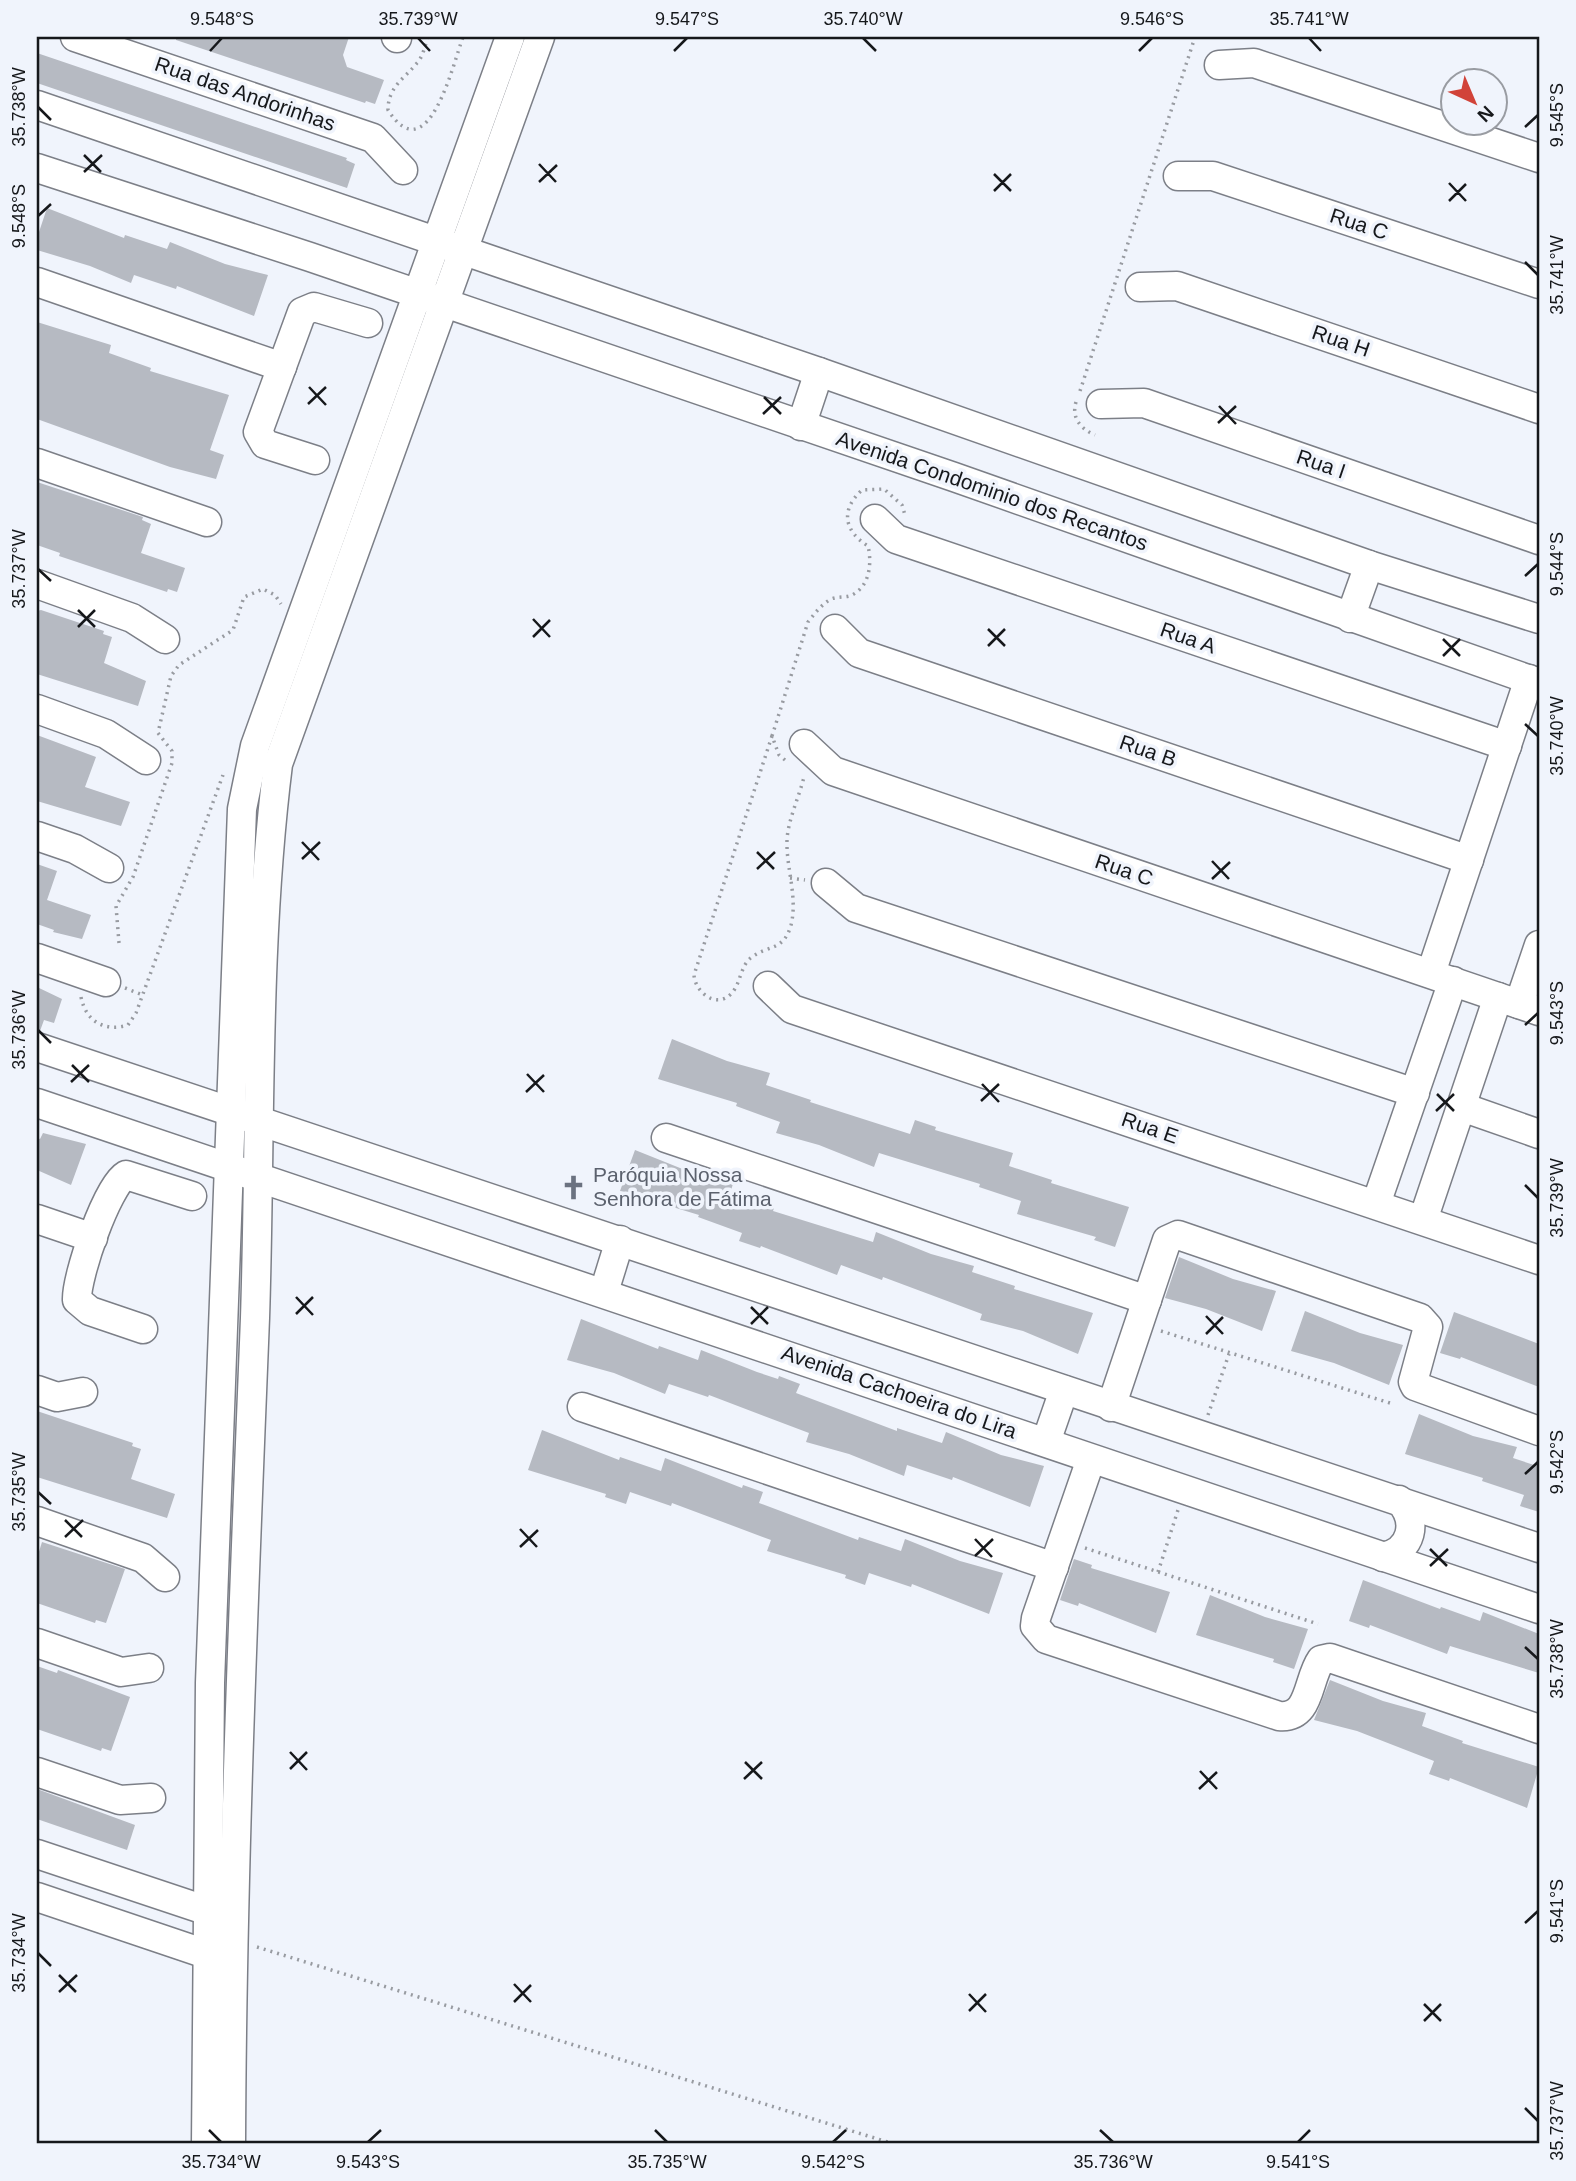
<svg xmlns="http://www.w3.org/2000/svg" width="1576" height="2181" font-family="Arial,sans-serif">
<rect width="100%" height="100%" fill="#f0f4fc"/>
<g fill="#b6bac2">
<path d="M 176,37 L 349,37 L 343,55 L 347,67 L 384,80 L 375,104 L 366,101 L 365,103 L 176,40 Z"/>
<path d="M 37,53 L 347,158 L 346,160 L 355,164 L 347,188 L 37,83 Z"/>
<path d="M 47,208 L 124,238 L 125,235 L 167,249 L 170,242 L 225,264 L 268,275 L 254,316 L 177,286 L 176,289 L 134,275 L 131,283 L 90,266 L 37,250 L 37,238 Z"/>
<path d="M 37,322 L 111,345 L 109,353 L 151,368 L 150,371 L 229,395 L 210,450 L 224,455 L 216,479 L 170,467 L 37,419 Z"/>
<path d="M 37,482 L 143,517 L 142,520 L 151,524 L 141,553 L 185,568 L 177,592 L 168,589 L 167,592 L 59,556 L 60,553 L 37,545 Z"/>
<path d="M 41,610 L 104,631 L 103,634 L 112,637 L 104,663 L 146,681 L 138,706 L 37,674 L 37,611 Z"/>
<path d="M 37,735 L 96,757 L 85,787 L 130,802 L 121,826 L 37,801 Z"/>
<path d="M 37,864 L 57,871 L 47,900 L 91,915 L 82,939 L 53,932 L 54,930 L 37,924 Z"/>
<path d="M 37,987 L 62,999 L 54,1023 L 44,1020 L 40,1031 L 37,1031 Z"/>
<path d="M 672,1039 L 727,1061 L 770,1073 L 766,1085 L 811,1100 L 810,1102 L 910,1134 L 915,1120 L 936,1127 L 935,1130 L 1013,1153 L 1009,1166 L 1052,1180 L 1051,1183 L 1129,1207 L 1115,1247 L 1094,1240 L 1096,1237 L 1017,1214 L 1021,1201 L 979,1187 L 980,1184 L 879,1153 L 874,1167 L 819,1145 L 776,1133 L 780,1122 L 736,1106 L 737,1103 L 658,1079 Z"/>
<path d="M 43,1133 L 86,1144 L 71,1185 L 37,1170 L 37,1138 L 40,1139 Z"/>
<path d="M 635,1150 L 690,1172 L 733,1184 L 730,1193 L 774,1208 L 773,1211 L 873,1242 L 876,1232 L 931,1254 L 974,1266 L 972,1272 L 1015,1286 L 1014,1289 L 1093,1313 L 1078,1354 L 1023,1331 L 980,1320 L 982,1314 L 883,1277 L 882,1280 L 841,1265 L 837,1275 L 761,1246 L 760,1248 L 739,1241 L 742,1233 L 698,1217 L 699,1215 L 620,1191 Z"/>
<path d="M 1179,1257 L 1233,1279 L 1276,1291 L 1262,1331 L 1206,1309 L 1165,1298 Z"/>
<path d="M 1305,1311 L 1360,1333 L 1403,1345 L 1389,1385 L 1334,1363 L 1291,1351 Z"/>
<path d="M 1454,1312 L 1539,1344 L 1539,1387 L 1461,1357 L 1460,1359 L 1440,1353 Z"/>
<path d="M 581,1319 L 658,1349 L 659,1346 L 698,1360 L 701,1350 L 757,1372 L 778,1379 L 779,1376 L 800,1384 L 796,1393 L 897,1431 L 897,1428 L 942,1443 L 946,1432 L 1001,1455 L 1044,1466 L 1030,1507 L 953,1477 L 952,1480 L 907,1465 L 904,1476 L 849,1454 L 806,1442 L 809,1433 L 709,1395 L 708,1397 L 669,1384 L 665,1394 L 614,1373 L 567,1360 Z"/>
<path d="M 37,1411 L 133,1443 L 132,1446 L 141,1449 L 131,1479 L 175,1494 L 167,1518 L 37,1477 Z"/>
<path d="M 1419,1414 L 1473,1436 L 1517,1447 L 1513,1458 L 1534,1465 L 1539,1457 L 1539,1512 L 1520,1506 L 1524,1495 L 1482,1481 L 1483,1478 L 1405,1454 Z"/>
<path d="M 542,1430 L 619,1460 L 620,1457 L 661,1471 L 665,1458 L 742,1488 L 743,1485 L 763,1492 L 759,1503 L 858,1540 L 859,1537 L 901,1551 L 905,1539 L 960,1561 L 1003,1573 L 989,1614 L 912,1584 L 911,1587 L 869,1573 L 865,1585 L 845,1578 L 846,1575 L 767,1551 L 771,1540 L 672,1503 L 671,1506 L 630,1492 L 626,1504 L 605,1497 L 606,1494 L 528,1470 Z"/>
<path d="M 42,1542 L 125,1569 L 106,1623 L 96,1620 L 95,1623 L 37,1603 L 37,1558 Z"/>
<path d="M 1074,1559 L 1092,1565 L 1091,1568 L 1170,1592 L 1156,1633 L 1079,1603 L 1078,1606 L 1060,1600 Z"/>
<path d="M 1363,1580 L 1440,1609 L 1441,1607 L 1480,1621 L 1483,1612 L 1539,1634 L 1539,1673 L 1450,1646 L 1447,1654 L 1370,1625 L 1369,1628 L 1349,1621 Z"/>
<path d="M 1210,1595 L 1265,1617 L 1308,1629 L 1294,1669 L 1273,1662 L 1274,1659 L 1196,1635 Z"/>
<path d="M 37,1666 L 57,1673 L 58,1670 L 130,1697 L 111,1751 L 102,1748 L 101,1751 L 37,1729 Z"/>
<path d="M 1330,1680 L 1383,1701 L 1426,1713 L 1422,1726 L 1463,1741 L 1462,1743 L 1539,1767 L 1527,1808 L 1450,1778 L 1449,1781 L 1429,1774 L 1434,1761 L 1357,1731 L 1314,1720 Z"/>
<path d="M 37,1789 L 135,1825 L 127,1850 L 37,1819 Z"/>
</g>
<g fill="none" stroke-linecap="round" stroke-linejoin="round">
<defs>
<g id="minor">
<path d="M 75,37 L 373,138 L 403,170"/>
<path d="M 396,37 L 397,38"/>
<path d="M 1219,65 L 1254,63 L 1539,158"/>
<path d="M 37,105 L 819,372 L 1369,565 L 1539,619"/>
<path d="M 37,168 L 310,257 L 954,477 L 1539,683"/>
<path d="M 1178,176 L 1213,176 L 1539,284"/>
<path d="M 37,282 L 282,367"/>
<path d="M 1140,287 L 1177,286 L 1539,409"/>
<path d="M 1101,404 L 1144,403 L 1539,540"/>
<path d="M 801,426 L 819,372"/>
<path d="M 315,460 L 265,444 L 258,432 L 302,312 L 314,307 L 368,323"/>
<path d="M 37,463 L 207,522"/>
<path d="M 875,519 L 896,539 L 1507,746"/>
<path d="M 37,584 L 132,618 L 165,639"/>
<path d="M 1350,618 L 1369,565"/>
<path d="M 835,629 L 859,653 L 1469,860"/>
<path d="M 37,709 L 106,734 L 146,760"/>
<path d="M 804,744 L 833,771 L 1539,1011"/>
<path d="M 37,836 L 75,849 L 109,868"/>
<path d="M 826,883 L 856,908 L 1415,1093"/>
<path d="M 37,958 L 106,982"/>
<path d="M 1431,973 L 1529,679"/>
<path d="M 768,986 L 792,1009 L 1539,1260"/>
<path d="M 1519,1004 L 1539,945"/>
<path d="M 37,1047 L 1539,1548"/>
<path d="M 37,1103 L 1539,1609"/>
<path d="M 1462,1107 L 1539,1134"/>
<path d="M 666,1138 L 1147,1300"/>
<path d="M 1376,1204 L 1453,981"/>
<path d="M 37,1219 L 93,1238"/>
<path d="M 1423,1220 L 1498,997"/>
<path d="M 604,1292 L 620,1240"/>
<path d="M 143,1329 L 90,1311 L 77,1300 C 76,1277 107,1186 126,1175 L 192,1196"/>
<path d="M 37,1390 L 57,1397 L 83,1392"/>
<path d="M 582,1407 L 1054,1567"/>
<path d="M 1111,1407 L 1167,1240 L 1178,1235 L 1420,1318 L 1428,1327 L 1413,1382 L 1415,1386 L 1539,1431"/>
<path d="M 1046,1442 L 1064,1390"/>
<path d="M 1091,1459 L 1036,1618 L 1035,1626 L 1046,1639 L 1279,1716 C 1311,1719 1307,1680 1321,1660 L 1330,1658 L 1539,1729"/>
<path d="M 37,1521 L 143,1558 L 165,1577"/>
<path d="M 1383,1557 C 1412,1551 1419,1521 1399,1500"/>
<path d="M 37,1643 L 121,1672 L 149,1668"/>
<path d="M 37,1772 L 120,1800 L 151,1798"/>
<path d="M 37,1854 L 208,1911"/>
<path d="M 37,1897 L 206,1954"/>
<path d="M 206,2144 L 210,1683 L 242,809 L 255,746 L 510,37"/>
<path d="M 231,2144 C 232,1869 244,1594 255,1318 C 261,1134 255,947 278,764 L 540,37"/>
</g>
</defs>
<use href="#minor" stroke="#7c7f87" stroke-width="31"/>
<g stroke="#989ba1" stroke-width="3.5" stroke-dasharray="2 5" stroke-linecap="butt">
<path d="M 428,37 C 425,45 423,57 417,63 C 404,79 388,87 388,110 C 428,173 453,64 463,37"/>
<path d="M 1080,391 L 1195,37"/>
<path d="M 1076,402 C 1071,418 1081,429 1095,435"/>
<path d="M 772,736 L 694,975 C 695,992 716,1009 731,994 C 741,984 740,965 752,957 C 768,945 784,951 791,925 C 798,897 786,868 787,840 C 788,820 799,797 804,777"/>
<path d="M 785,760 L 779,755 L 772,736 L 808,622 C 815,613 821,605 831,599 C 839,596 846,598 852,595 C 870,586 872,563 868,546 C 844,531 840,510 862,490 L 884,489 L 902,505 L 905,515"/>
<path d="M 790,878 L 805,880"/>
<path d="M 119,943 L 116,906 L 133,877 L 172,763 L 172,751 L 158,733 L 171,676 L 179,665 L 233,630 L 244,597 L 263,589 L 275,595 L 281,604"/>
<path d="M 125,988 L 143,995"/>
<path d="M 81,997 C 86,1022 105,1032 128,1025 L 136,1013 L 223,775"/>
<path d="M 1161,1331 L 1393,1404"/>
<path d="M 1208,1415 L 1229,1354"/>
<path d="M 1085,1548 L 1318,1624"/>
<path d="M 1158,1572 L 1178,1510"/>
<path d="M 257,1947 L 894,2144"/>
</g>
<use href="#minor" stroke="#fff" stroke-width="28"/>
</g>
<path fill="none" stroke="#16181b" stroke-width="2.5" d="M 418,38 L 430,51M 863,38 L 876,51M 1309,38 L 1321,51M 210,51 L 222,38M 674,51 L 687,38M 1139,51 L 1152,38M 38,107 L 51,120M 1525,127 L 1538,115M 84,155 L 101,172M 539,164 L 556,182M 84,172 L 102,155M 994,174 L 1011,191M 539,182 L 557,165M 1449,183 L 1466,201M 994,191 L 1011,174M 1449,201 L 1466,184M 38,216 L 51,204M 1525,262 L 1538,275M 309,387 L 326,405M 764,397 L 781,414M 308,404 L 326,387M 1219,406 L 1236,424M 763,414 L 781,397M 1218,423 L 1236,406M 38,569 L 51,581M 1525,576 L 1538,564M 78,610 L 95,627M 533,619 L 550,637M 78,627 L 95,610M 988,629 L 1005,646M 533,637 L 550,620M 1443,639 L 1460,656M 988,646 L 1005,629M 1443,656 L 1460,639M 1525,724 L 1538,736M 302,842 L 319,860M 757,852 L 774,869M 302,859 L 320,842M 1212,861 L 1229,879M 757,869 L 775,852M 1212,879 L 1230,862M 1525,1025 L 1538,1013M 38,1030 L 51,1043M 72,1065 L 89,1082M 527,1074 L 544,1092M 71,1082 L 89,1065M 982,1084 L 999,1102M 526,1092 L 544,1075M 1437,1094 L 1454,1111M 981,1101 L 999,1084M 1436,1111 L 1454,1094M 1525,1185 L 1538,1198M 296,1297 L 313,1315M 751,1307 L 768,1324M 296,1314 L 313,1297M 1206,1316 L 1223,1334M 751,1324 L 768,1307M 1206,1334 L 1223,1317M 1525,1474 L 1538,1462M 38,1492 L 51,1504M 65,1520 L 82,1537M 520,1529 L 537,1547M 65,1537 L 83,1520M 975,1539 L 992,1557M 520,1547 L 538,1530M 1430,1549 L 1447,1566M 975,1556 L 993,1539M 1430,1566 L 1448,1549M 1525,1647 L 1538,1659M 290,1752 L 307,1770M 745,1762 L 762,1779M 290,1769 L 307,1752M 1200,1771 L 1217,1789M 744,1779 L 762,1762M 1199,1789 L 1217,1772M 1525,1923 L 1538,1911M 38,1953 L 51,1966M 59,1975 L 76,1992M 514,1984 L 531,2002M 59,1992 L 77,1975M 969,1994 L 986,2012M 514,2002 L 531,1985M 1424,2004 L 1441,2021M 969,2011 L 986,1994M 1424,2021 L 1441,2004M 1525,2108 L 1538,2121M 209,2130 L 221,2142M 655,2130 L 667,2142M 1100,2130 L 1113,2142M 368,2142 L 381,2130M 833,2142 L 846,2130M 1298,2142 L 1310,2130"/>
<defs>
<symbol id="church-bare" viewBox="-9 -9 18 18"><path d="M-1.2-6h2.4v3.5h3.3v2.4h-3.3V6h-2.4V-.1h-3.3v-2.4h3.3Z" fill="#6b7280" stroke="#f0f4fc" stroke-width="2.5" paint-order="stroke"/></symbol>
</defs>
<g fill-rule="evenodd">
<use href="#church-bare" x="556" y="1170" width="35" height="35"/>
</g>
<g text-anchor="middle" stroke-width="7" stroke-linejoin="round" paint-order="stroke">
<g font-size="21" fill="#16181b" stroke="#f0f4fc">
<text transform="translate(245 94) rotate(19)" y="7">Rua das Andorinhas</text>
<text transform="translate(1359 224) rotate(18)" y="7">Rua C</text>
<text transform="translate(1341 341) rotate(19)" y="7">Rua H</text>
<text transform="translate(1321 464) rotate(19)" y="7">Rua I</text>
<text transform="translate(992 491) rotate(19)" y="7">Avenida Condominio dos Recantos</text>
<text transform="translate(1188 638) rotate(19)" y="7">Rua A</text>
<text transform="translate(1148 751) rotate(19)" y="7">Rua B</text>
<text transform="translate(1124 870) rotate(19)" y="7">Rua C</text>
<text transform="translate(1150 1128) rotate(19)" y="7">Rua E</text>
<text transform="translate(899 1392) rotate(19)" y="7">Avenida Cachoeira do Lira</text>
</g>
<g font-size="21" fill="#5b616d" stroke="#f0f4fc" text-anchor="start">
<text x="593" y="1182">Paróquia Nossa<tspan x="593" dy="24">Senhora de Fátima</tspan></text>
</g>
</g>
<rect width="1576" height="2181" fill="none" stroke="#f0f4fc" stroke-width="77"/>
<g transform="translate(1474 102) rotate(136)"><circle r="33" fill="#f0f4fc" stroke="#999ca2" stroke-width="2"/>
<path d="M0-5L12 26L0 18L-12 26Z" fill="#d14339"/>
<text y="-10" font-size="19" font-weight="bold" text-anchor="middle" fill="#16181b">N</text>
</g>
<rect x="38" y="38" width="1500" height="2104" fill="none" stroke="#16181b" stroke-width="2.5"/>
<g font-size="18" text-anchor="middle" fill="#16181b">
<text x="222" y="25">9.548°S</text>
<text x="418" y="25">35.739°W</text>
<text x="687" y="25">9.547°S</text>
<text x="863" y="25">35.740°W</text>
<text x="1152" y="25">9.546°S</text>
<text x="1309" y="25">35.741°W</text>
<text transform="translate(19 107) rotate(-90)" y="6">35.738°W</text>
<text transform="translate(1557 115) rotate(-90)" y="6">9.545°S</text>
<text transform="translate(19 216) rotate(-90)" y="6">9.548°S</text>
<text transform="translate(1557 275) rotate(-90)" y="6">35.741°W</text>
<text transform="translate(1557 564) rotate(-90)" y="6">9.544°S</text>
<text transform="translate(19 569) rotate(-90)" y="6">35.737°W</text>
<text transform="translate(1557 736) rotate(-90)" y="6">35.740°W</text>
<text transform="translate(1557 1013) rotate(-90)" y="6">9.543°S</text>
<text transform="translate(19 1030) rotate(-90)" y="6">35.736°W</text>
<text transform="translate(1557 1198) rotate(-90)" y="6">35.739°W</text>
<text transform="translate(1557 1462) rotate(-90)" y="6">9.542°S</text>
<text transform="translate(19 1492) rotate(-90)" y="6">35.735°W</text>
<text transform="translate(1557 1659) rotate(-90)" y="6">35.738°W</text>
<text transform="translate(1557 1911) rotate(-90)" y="6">9.541°S</text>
<text transform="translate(19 1953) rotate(-90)" y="6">35.734°W</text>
<text transform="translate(1557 2121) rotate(-90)" y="6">35.737°W</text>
<text x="221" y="2168">35.734°W</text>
<text x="368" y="2168">9.543°S</text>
<text x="667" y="2168">35.735°W</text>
<text x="833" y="2168">9.542°S</text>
<text x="1113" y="2168">35.736°W</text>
<text x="1298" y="2168">9.541°S</text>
</g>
</svg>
